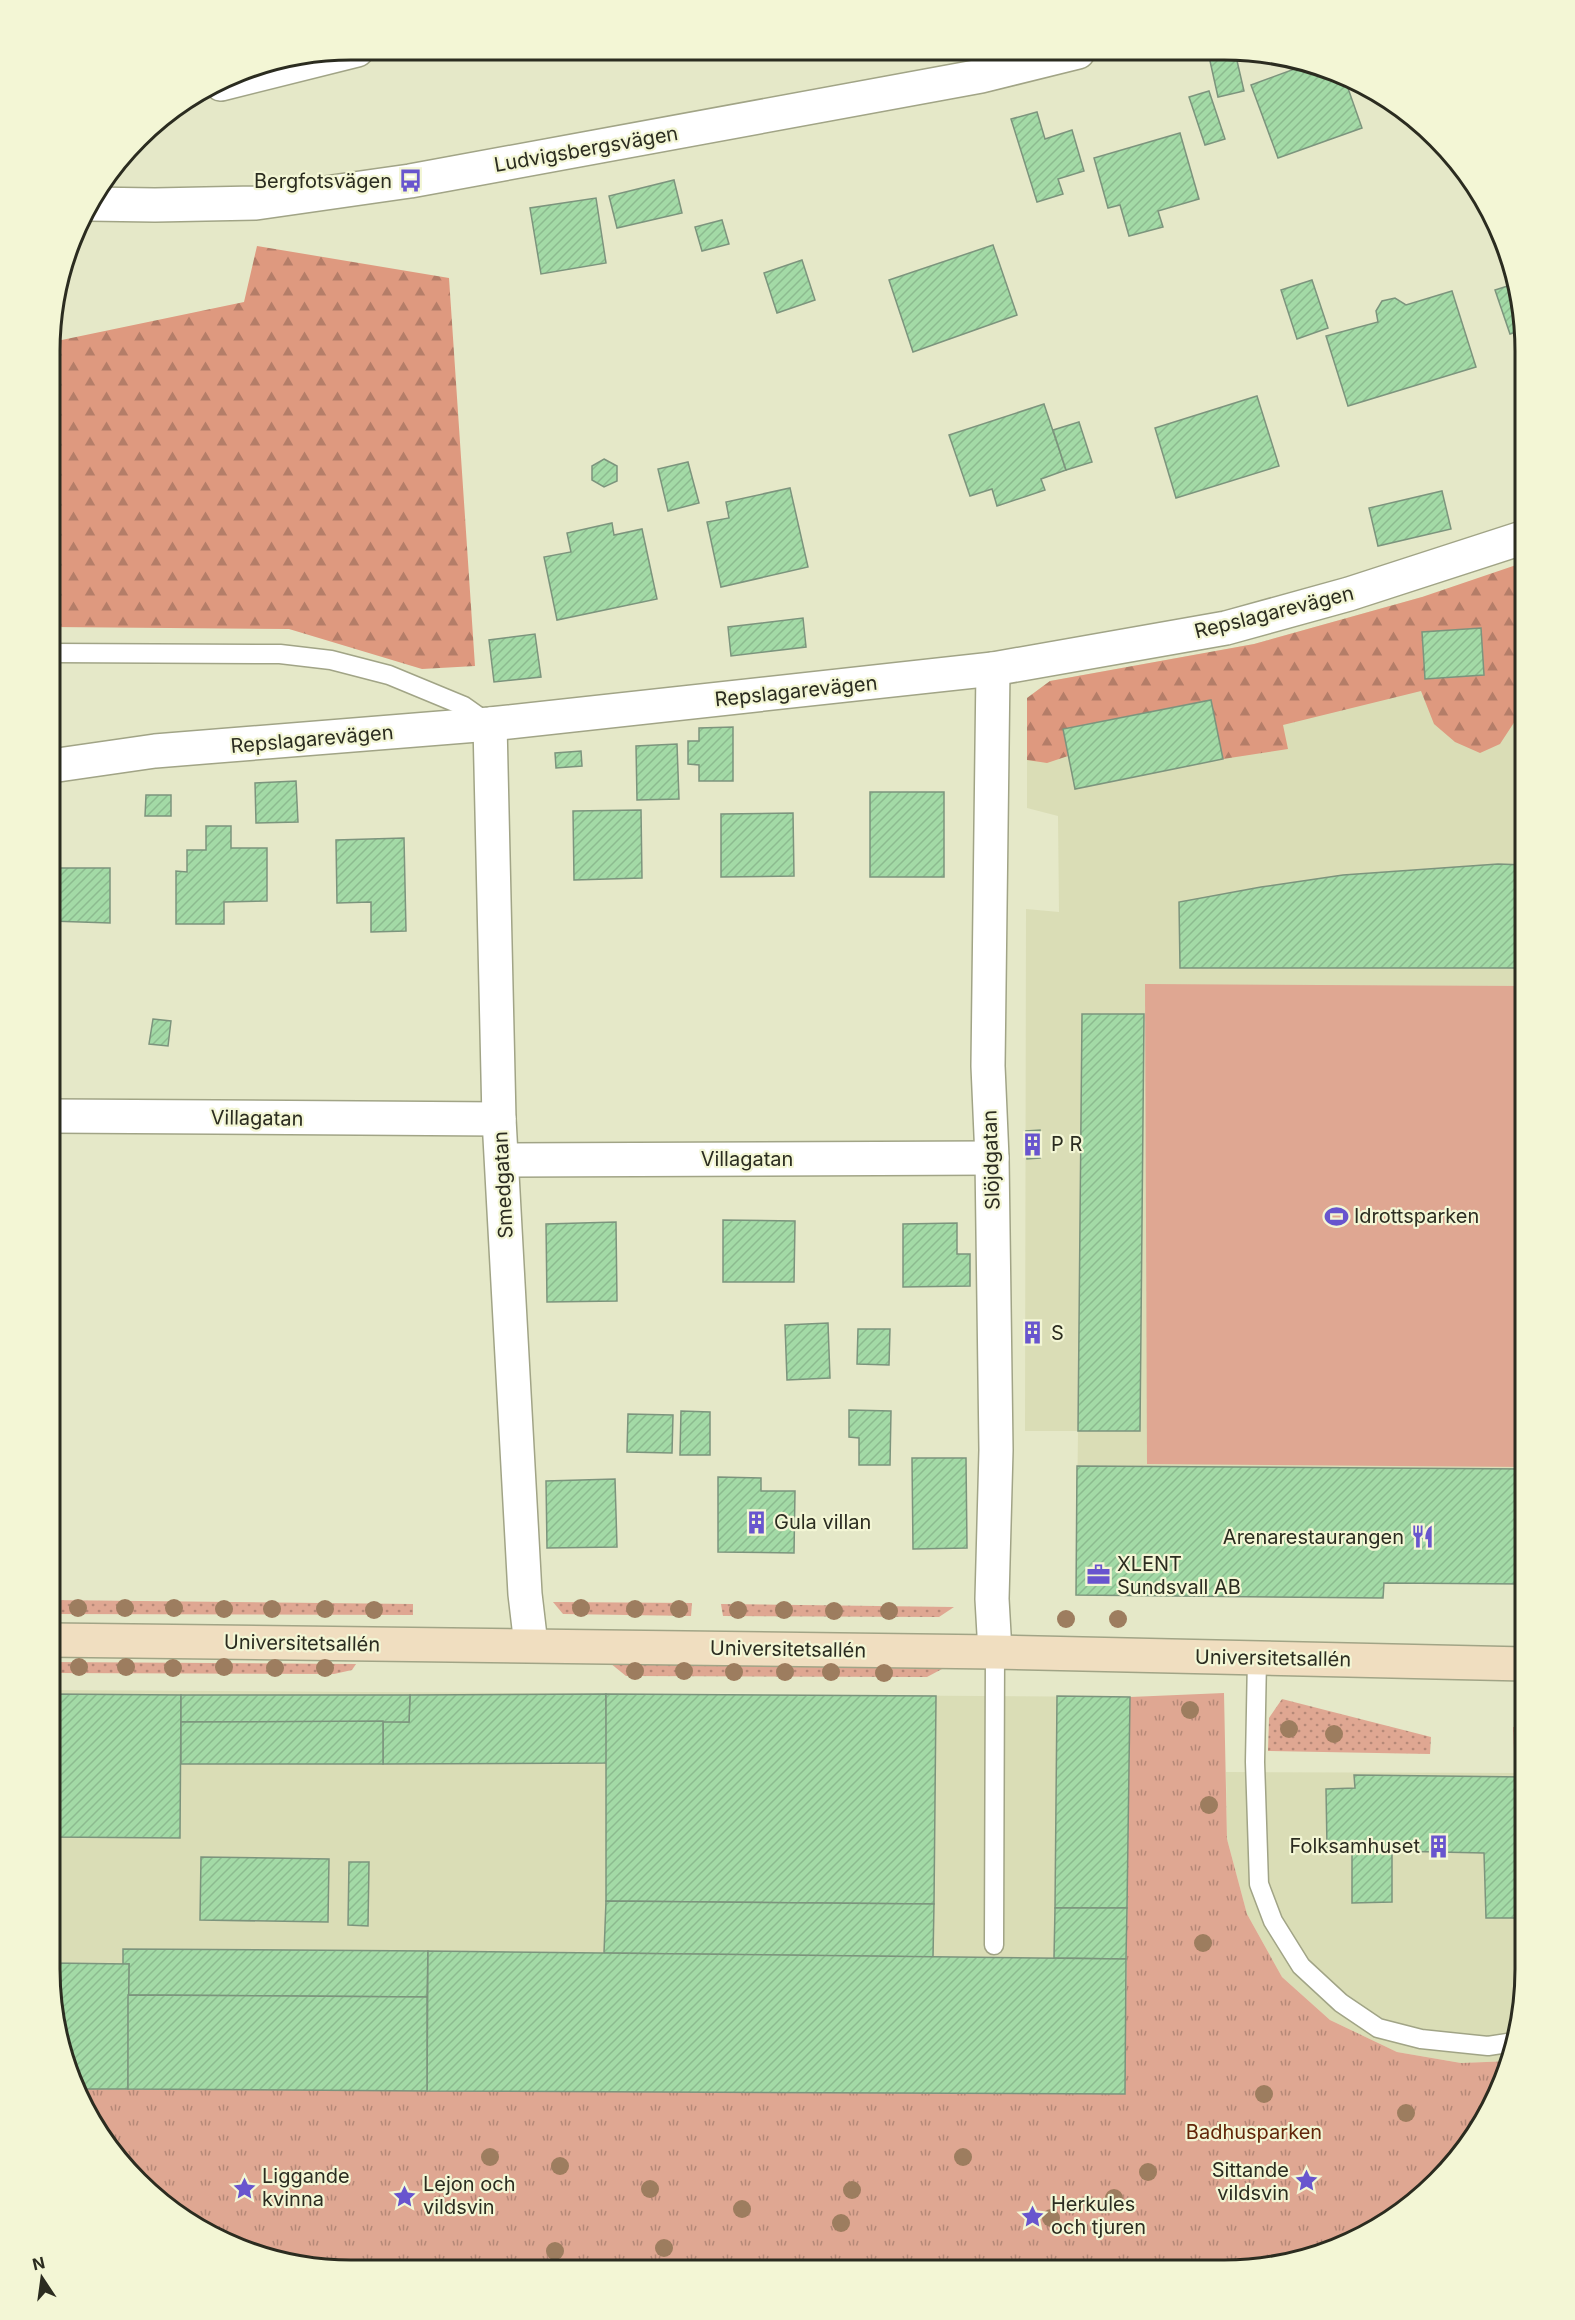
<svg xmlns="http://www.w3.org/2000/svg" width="1575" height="2320" font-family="Inter,sans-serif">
<defs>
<pattern id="grass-dots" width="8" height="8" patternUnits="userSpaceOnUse" patternTransform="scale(1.5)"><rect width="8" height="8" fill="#dfa792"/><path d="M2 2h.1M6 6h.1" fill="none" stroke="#b58877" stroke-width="1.8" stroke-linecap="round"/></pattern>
<pattern id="forest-firs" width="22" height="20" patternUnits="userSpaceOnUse" patternTransform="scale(1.5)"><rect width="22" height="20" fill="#de997f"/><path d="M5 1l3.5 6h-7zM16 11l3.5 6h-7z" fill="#b47d68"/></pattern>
<pattern id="park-tufts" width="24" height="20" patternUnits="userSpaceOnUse" patternTransform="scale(1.5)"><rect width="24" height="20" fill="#dfa792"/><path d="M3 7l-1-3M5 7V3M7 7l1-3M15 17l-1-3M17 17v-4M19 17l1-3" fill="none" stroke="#b58877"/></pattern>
<pattern id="building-hatch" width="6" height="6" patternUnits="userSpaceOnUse" patternTransform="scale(1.5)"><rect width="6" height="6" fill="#a3daa6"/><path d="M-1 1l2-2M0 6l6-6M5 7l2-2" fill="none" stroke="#8cbb8f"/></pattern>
</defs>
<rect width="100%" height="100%" fill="#e5e8c8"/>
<g fill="#daddb6">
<path d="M 1422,597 L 1525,653 L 1525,1584 L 1384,1583 L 1383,1598 L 1076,1595 L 1078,1431 L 1025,1431 L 1026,909 L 1059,912 L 1058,816 L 1027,808 L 1027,698 L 1050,681 L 1254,644 Z"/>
<path d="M 50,1690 L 1130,1697 L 1125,2094 L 76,2089 L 55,2028 L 50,1969 Z"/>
<path d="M 1226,1772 L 1525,1773 L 1525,1989 L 1511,2061 L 1461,2063 L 1397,2052 L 1330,2020 L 1282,1977 L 1247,1914 L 1227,1839 Z"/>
</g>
<g fill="url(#grass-dots)">
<path d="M 50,1600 L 413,1604 L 413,1615 L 50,1614 Z"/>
<path d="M 553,1602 L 692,1603 L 691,1616 L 563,1614 Z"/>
<path d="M 721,1604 L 954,1607 L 939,1617 L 723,1616 Z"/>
<path d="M 50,1662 L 356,1664 L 352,1670 L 334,1674 L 50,1673 Z"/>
<path d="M 610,1663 L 942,1669 L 927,1677 L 626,1676 Z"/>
<path d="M 1282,1699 L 1431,1737 L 1430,1754 L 1268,1751 L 1269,1718 Z"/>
<path d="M 1513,1727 L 1525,1727 L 1525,1753 L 1514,1753 Z"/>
</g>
<g fill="url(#forest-firs)" fill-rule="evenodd">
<path d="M 257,246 L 449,278 L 475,666 L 422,669 L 289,629 L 52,627 L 52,342 L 244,302 Z"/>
<path d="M 1525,562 L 1525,700 L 1519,715 L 1500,744 L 1480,753 L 1455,742 L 1434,724 L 1421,691 L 1283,725 L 1288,749 L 1223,759 L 1211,700 L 1064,729 L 1068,756 L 1047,763 L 1027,760 L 1027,698 L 1050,681 L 1254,644 L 1422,597 ZM 1480,628 L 1425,679 L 1422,633 Z"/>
</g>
<path fill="url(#park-tufts)" d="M 1224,1693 L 1227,1839 L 1247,1914 L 1282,1977 L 1330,2020 L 1397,2052 L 1461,2063 L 1511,2061 L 1474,2137 L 1423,2196 L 1357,2240 L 1283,2265 L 1224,2270 L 457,2268 L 280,2260 L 254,2254 L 183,2219 L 124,2168 L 80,2102 L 76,2089 L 1125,2094 L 1130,1697 Z"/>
<path fill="#dfa792" d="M 1145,984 L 1525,986 L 1525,1467 L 1147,1464 Z"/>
<path fill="#71ccbc" stroke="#5c9c8d" stroke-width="1.5" d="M 280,2260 L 457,2268 L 312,2268 Z"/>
<g fill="url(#building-hatch)" stroke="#7c947d" stroke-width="1.5">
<path d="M 1208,52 L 1235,52 L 1244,91 L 1218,97 Z"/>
<path d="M 1308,64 L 1343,74 L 1362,128 L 1278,158 L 1251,85 Z"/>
<path d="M 1209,91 L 1225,139 L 1205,145 L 1189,97 Z"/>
<path d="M 1037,112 L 1045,139 L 1072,130 L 1084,171 L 1058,179 L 1063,194 L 1037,202 L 1011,119 Z"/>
<path d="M 1180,133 L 1199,199 L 1158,211 L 1163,227 L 1129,236 L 1120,205 L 1108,208 L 1094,158 Z"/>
<path d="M 674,180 L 682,213 L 617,228 L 609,196 Z"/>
<path d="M 596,198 L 606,263 L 541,274 L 530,208 Z"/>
<path d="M 722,220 L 729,244 L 702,251 L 695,227 Z"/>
<path d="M 993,245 L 1017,315 L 913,352 L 889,280 Z"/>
<path d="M 802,260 L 815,300 L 777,313 L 764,273 Z"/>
<path d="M 1312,280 L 1328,328 L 1297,339 L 1281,290 Z"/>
<path d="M 1517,283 L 1523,330 L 1510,334 L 1495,290 Z"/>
<path d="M 1452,291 L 1476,367 L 1348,406 L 1326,336 L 1378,322 L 1376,311 L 1382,301 L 1395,298 L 1406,305 Z"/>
<path d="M 1523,335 L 1525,351 L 1525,367 L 1516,338 Z"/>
<path d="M 1257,396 L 1279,466 L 1176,498 L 1155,428 Z"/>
<path d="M 1044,404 L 1066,470 L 1041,479 L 1045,490 L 997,506 L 992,489 L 970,496 L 949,435 Z"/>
<path d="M 1079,422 L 1092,462 L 1066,470 L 1053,430 Z"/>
<path d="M 604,459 L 617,466 L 617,481 L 604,487 L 592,480 L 592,466 Z"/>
<path d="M 688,462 L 699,503 L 668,511 L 658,469 Z"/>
<path d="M 790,488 L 808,567 L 721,587 L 707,522 L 729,518 L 726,502 Z"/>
<path d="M 1442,491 L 1451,529 L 1378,546 L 1369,508 Z"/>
<path d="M 612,523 L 614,535 L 642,529 L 657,599 L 557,620 L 544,557 L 571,552 L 567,533 Z"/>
<path d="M 803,618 L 806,647 L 731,656 L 728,627 Z"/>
<path d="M 1481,628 L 1484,675 L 1425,679 L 1422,632 Z"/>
<path d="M 535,634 L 541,677 L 494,682 L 489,640 Z"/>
<path d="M 52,690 L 58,730 L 51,731 Z"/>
<path d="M 1211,700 L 1223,759 L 1075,789 L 1063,729 Z"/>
<path d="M 733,727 L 733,781 L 699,781 L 699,765 L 688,764 L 688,741 L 699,741 L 699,728 Z"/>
<path d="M 677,744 L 679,799 L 637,800 L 636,746 Z"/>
<path d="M 581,751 L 582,766 L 556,768 L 555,753 Z"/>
<path d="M 296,781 L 298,822 L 256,823 L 255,783 Z"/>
<rect x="870" y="792" width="74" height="85"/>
<path d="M 146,795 L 171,795 L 171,816 L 145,816 Z"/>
<path d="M 641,810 L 642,878 L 574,880 L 573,811 Z"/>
<path d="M 793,813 L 794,876 L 721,877 L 721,814 Z"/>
<path d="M 206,826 L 231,826 L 231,848 L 267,848 L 267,901 L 224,902 L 224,924 L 176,924 L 176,871 L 187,872 L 187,850 L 206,850 Z"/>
<path d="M 404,838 L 406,931 L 371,932 L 371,902 L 337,903 L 336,840 Z"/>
<path d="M 1498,864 L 1525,865 L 1525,968 L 1180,968 L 1179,902 L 1261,887 L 1343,875 Z"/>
<path d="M 51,868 L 110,868 L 110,923 L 51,921 Z"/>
<path d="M 1082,1014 L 1144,1014 L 1140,1431 L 1078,1431 Z"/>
<path d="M 153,1019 L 171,1021 L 168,1046 L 149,1044 Z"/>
<path d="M 1040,1130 L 1040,1158 L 1027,1159 L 1026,1131 Z"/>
<path d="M 723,1220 L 795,1221 L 794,1282 L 723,1282 Z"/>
<path d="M 616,1222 L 617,1301 L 547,1302 L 546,1224 Z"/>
<path d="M 957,1223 L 957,1254 L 970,1254 L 970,1286 L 903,1287 L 903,1224 Z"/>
<path d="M 828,1323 L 830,1378 L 787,1380 L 785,1325 Z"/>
<rect x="1026" y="1324" width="14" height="17"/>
<path d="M 858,1329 L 890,1329 L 889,1365 L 857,1364 Z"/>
<path d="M 849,1410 L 891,1411 L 890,1465 L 859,1465 L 859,1438 L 849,1437 Z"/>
<path d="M 681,1411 L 710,1412 L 710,1455 L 680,1455 Z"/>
<path d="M 628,1414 L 673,1415 L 672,1453 L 627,1452 Z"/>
<path d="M 912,1458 L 966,1458 L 967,1548 L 913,1549 Z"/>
<path d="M 1077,1466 L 1525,1469 L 1525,1584 L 1384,1583 L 1383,1598 L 1076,1595 Z"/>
<path d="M 718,1477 L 761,1478 L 761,1491 L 795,1491 L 794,1553 L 718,1552 Z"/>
<path d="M 615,1479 L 617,1547 L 547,1548 L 546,1481 Z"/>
<path d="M 50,1694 L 181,1695 L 180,1838 L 50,1837 Z"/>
<path d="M 606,1694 L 607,1763 L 383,1764 L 383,1721 L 409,1722 L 410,1695 Z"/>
<path d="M 606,1694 L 936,1696 L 934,1904 L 606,1901 Z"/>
<path d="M 181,1695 L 410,1695 L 409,1722 L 181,1722 Z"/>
<path d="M 1057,1696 L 1130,1697 L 1127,1908 L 1055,1908 Z"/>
<path d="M 383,1721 L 383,1764 L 181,1764 L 181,1722 Z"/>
<path d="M 1354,1775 L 1525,1777 L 1525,1918 L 1486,1918 L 1484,1853 L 1392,1851 L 1392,1902 L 1352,1903 L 1352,1846 L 1327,1847 L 1326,1789 L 1355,1788 Z"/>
<path d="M 201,1857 L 329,1859 L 328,1922 L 200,1920 Z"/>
<path d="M 349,1862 L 369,1862 L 368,1926 L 348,1925 Z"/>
<path d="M 606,1901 L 934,1904 L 933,1957 L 604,1953 Z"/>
<path d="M 1055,1908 L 1127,1908 L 1126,1959 L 1054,1958 Z"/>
<path d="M 123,1949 L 428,1951 L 427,1997 L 128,1995 L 129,1964 L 123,1965 Z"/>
<path d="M 428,1951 L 1126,1959 L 1125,2094 L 427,2091 Z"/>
<path d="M 50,1963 L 129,1964 L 128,2089 L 76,2089 L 55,2028 Z"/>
<path d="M 128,1995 L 427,1997 L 427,2091 L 128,2089 Z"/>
</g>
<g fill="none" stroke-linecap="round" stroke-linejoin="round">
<defs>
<g id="lane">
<path d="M 52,653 L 280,654 L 331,660 L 389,675 L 464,706 L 488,723"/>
<path d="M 1257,1658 L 1255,1762 L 1259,1884 L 1273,1921 L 1301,1966 L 1341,2003 L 1378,2028 L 1421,2039 L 1488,2046 L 1514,2042"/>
<path d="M 994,1945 L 995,1652"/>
</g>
<g id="street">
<path d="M 221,84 L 357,50"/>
<path d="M 89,204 L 155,205 L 256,203 L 410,181 L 981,76 L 1078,52"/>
<path d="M 993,669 L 988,1066 L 992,1158 L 996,1450 L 992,1599 L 995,1652"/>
<path d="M 490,724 L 499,1119 L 525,1594 L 531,1645"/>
<path d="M 51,766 L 155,751 L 490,724 L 993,669 L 1226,628 L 1349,594 L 1525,537"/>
<path d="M 51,1116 L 499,1119"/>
<path d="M 502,1160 L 992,1158"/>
</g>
<path id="secondary" d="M 50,1640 L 995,1652 L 1525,1664"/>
</defs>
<use href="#lane" stroke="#a1a486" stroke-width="21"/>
<use href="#street" stroke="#a1a486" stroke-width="36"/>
<use href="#secondary" stroke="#a1a486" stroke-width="36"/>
<use href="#lane" stroke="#fff" stroke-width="18"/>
<use href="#street" stroke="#fff" stroke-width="33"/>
<use href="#secondary" stroke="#f0dec0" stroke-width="33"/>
</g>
<g fill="#9d7d5f">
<circle cx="78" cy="1608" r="9"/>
<circle cx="125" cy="1608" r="9"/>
<circle cx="174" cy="1608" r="9"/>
<circle cx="581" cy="1608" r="9"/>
<circle cx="224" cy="1609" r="9"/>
<circle cx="272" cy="1609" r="9"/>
<circle cx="325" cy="1609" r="9"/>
<circle cx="635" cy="1609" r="9"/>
<circle cx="679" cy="1609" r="9"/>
<circle cx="374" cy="1610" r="9"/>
<circle cx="738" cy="1610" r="9"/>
<circle cx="784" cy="1610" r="9"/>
<circle cx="834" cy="1611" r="9"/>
<circle cx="889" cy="1611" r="9"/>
<circle cx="1066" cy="1619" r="9"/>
<circle cx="1118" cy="1619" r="9"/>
<circle cx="79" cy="1667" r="9"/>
<circle cx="126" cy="1667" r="9"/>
<circle cx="224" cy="1667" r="9"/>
<circle cx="173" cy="1668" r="9"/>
<circle cx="275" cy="1668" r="9"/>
<circle cx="325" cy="1668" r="9"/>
<circle cx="635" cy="1671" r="9"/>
<circle cx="684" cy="1671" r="9"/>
<circle cx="734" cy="1672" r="9"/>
<circle cx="785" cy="1672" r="9"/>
<circle cx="831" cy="1672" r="9"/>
<circle cx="884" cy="1673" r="9"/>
<circle cx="1190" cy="1710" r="9"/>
<circle cx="1289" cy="1729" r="9"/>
<circle cx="1334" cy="1734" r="9"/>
<circle cx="1209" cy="1805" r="9"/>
<circle cx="1203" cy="1943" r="9"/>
<circle cx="1264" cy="2094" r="9"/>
<circle cx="1406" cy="2113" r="9"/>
<circle cx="490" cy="2157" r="9"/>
<circle cx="963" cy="2157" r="9"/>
<circle cx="560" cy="2166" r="9"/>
<circle cx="1148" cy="2172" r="9"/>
<circle cx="650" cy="2189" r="9"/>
<circle cx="852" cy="2190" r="9"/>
<circle cx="1114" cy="2198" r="9"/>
<circle cx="742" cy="2209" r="9"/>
<circle cx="1051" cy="2218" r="9"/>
<circle cx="841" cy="2223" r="9"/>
<circle cx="664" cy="2248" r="9"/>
<circle cx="555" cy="2251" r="9"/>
</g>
<defs>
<symbol id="bus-bare" viewBox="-9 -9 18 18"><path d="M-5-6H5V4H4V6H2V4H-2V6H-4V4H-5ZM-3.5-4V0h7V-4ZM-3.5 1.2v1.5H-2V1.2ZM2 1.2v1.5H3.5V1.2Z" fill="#6855ce" stroke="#f3f6d5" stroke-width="2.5" paint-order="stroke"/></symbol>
<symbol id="building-bare" viewBox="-9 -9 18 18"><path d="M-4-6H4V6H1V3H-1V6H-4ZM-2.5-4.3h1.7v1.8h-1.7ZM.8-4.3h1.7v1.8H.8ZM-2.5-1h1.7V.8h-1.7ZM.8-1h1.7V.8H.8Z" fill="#6855ce" stroke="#f3f6d5" stroke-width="2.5" paint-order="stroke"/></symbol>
<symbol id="stadium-bare" viewBox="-9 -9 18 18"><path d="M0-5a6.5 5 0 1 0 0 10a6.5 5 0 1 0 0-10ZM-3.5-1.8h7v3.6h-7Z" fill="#6855ce" stroke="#f3f6d5" stroke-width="2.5" paint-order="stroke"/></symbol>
<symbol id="restaurant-bare" viewBox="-9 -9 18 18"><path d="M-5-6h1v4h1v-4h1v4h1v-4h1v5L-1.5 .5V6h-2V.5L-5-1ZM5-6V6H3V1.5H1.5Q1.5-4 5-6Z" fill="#6855ce" stroke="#f3f6d5" stroke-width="2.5" paint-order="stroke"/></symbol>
<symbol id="office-bare" viewBox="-9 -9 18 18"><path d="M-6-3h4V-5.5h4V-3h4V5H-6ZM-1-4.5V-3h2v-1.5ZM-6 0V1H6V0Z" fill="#6855ce" stroke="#f3f6d5" stroke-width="2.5" paint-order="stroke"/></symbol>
<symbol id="sight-bare" viewBox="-9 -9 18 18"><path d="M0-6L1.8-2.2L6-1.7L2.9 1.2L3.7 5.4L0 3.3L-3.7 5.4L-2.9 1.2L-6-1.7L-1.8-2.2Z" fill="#6855ce" stroke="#f3f6d5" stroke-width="2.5" paint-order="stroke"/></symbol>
</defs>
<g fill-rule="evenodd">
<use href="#bus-bare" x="394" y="164" width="33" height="33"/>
<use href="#building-bare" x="1016" y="1128" width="33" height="33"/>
<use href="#stadium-bare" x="1320" y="1200" width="33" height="33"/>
<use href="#building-bare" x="1016" y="1316" width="33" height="33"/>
<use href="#building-bare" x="740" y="1506" width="33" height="33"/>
<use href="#restaurant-bare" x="1406" y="1520" width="33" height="33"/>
<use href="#office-bare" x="1082" y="1558" width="33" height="33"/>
<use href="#building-bare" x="1422" y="1830" width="33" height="33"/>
<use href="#sight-bare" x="1290" y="2164" width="33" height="33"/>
<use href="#sight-bare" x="228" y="2172" width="33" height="33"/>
<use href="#sight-bare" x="388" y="2180" width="33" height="33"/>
<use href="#sight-bare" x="1016" y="2200" width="33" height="33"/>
</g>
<g text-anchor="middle" stroke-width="4.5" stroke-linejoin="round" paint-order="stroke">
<g font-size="20" fill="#2b2c20" stroke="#f3f6d5">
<text transform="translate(586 149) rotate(-10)" y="7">Ludvigsbergsvägen</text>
<text transform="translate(1274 612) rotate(-14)" y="7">Repslagarevägen</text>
<text transform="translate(796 691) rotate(-6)" y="7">Repslagarevägen</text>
<text transform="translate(312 739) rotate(-5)" y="7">Repslagarevägen</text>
<text transform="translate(257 1118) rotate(1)" y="7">Villagatan</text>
<text x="747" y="1166">Villagatan</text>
<text transform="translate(991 1160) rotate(-92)" y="7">Slöjdgatan</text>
<text transform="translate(503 1185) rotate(-93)" y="7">Smedgatan</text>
<text transform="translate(302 1643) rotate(1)" y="7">Universitetsallén</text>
<text transform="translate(788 1649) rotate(1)" y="7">Universitetsallén</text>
<text transform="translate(1273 1658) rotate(1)" y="7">Universitetsallén</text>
</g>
<g font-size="20" fill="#2b2c20" stroke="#f3f6d5" text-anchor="start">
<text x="392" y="188" text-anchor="end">Bergfotsvägen</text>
<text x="1051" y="1151">P R</text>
<text x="1354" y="1223">Idrottsparken</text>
<text x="1051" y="1340">S</text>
<text x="774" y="1529">Gula villan</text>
<text x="1404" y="1544" text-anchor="end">Arenarestaurangen</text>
<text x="1117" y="1571">XLENT<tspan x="1117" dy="23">Sundsvall AB</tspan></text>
<text x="1420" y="1853" text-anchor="end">Folksamhuset</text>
<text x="1289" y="2177" text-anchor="end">Sittande<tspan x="1289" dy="23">vildsvin</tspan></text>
<text x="262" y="2183">Liggande<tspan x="262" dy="23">kvinna</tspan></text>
<text x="423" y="2191">Lejon och<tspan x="423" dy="23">vildsvin</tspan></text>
<text x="1051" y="2211">Herkules<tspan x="1051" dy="23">och tjuren</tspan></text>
</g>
<g font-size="20" fill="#622509" stroke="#f3f6d5">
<text x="1254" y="2139">Badhusparken</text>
</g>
</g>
<path d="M0 0H1575V2320H0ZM351 60H1224A291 291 0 0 1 1515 351V1969A291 291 0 0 1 1224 2260H351A291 291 0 0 1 60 1969V351A291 291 0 0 1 351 60Z" fill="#f3f6d5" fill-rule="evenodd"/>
<path fill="none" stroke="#2b2c20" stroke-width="3" d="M351 60H1224A291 291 0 0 1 1515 351V1969A291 291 0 0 1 1224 2260H351A291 291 0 0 1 60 1969V351A291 291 0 0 1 351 60Z"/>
<g transform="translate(42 2278) rotate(347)" stroke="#f3f6d5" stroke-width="4.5" paint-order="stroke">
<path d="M0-4.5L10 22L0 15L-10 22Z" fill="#2b2c20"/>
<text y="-9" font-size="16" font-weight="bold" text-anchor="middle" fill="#2b2c20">N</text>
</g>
</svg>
